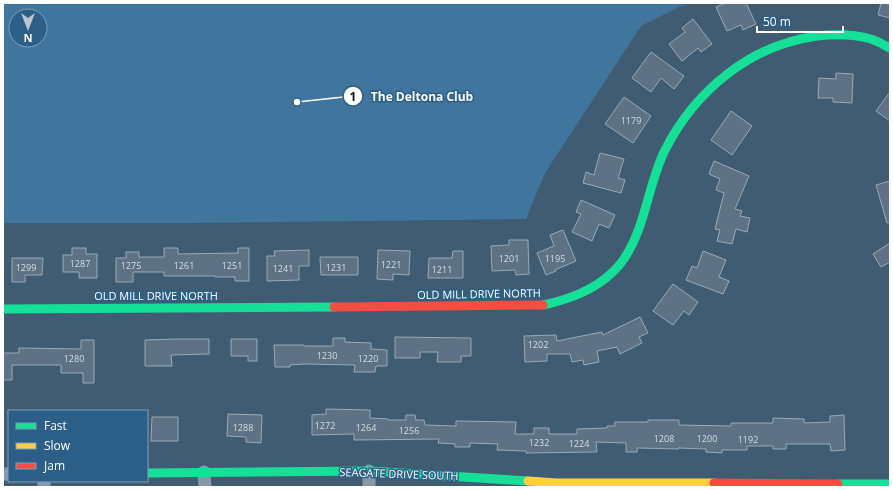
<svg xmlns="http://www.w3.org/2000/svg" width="893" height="490" font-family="'Open Sans',sans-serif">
<rect width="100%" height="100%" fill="#405c73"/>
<path fill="#40759d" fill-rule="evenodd" d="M 3,3 L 687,3 L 641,26 L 545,173 L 526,219 L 188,223 L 3,223 ZM 16,16 L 40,16 L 40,40 L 16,40 Z"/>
<g fill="#5d7385" stroke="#9aaab7">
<path d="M 726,3 L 746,3 L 756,24 L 743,30 L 741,25 L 727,31 L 716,7 Z"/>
<path d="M 881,3 L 890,3 L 890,18 L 878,15 Z"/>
<path d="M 693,19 L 712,44 L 701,52 L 698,48 L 682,61 L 669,44 L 685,32 L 682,28 Z"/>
<path d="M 651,52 L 684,76 L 674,89 L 661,78 L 651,92 L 632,78 Z"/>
<path d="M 836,73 L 853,74 L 852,103 L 833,102 L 833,98 L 818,98 L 819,78 L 836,79 Z"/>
<path d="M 890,92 L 890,121 L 876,111 Z"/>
<path d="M 624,97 L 651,116 L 633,143 L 605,124 Z"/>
<path d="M 731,111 L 752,126 L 732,155 L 711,140 Z"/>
<path d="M 600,153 L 624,159 L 618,178 L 625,180 L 621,193 L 583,183 L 586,172 L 594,175 Z"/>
<path d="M 714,161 L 749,176 L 735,209 L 742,211 L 740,216 L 750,218 L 747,232 L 736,229 L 732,244 L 717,241 L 720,230 L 715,229 L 724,193 L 716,190 L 720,179 L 709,174 Z"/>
<path d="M 890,181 L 890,223 L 887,223 L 876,185 Z"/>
<path d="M 581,200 L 615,215 L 609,228 L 599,224 L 592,241 L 572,232 L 581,214 L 576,212 Z"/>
<path d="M 563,230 L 576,261 L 555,270 L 556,271 L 546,275 L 537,253 L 554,246 L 550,235 Z"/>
<path d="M 509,240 L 528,240 L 529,274 L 516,275 L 515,270 L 492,271 L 491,246 L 509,245 Z"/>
<path d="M 890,243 L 890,262 L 881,267 L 873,254 Z"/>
<path d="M 72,248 L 86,248 L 86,254 L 97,254 L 97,278 L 79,278 L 79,272 L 63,272 L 63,255 L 72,255 Z"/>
<path d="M 164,248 L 178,248 L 178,254 L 238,253 L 238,248 L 249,248 L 249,281 L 235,281 L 235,277 L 215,277 L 215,276 L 164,276 L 164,272 L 133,272 L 133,282 L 116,282 L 116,258 L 126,258 L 126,252 L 139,252 L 139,257 L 164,257 Z"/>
<path d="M 309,250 L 309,266 L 299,266 L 299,280 L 267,281 L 267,256 L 275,256 L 274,251 Z"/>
<path d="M 378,250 L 410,251 L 409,275 L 393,274 L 393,280 L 377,279 Z"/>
<path d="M 453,251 L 463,251 L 463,278 L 428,278 L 429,258 L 452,258 Z"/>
<path d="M 703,251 L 726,260 L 719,277 L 729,281 L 723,294 L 686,280 L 692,266 L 697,268 Z"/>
<path d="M 320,257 L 358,257 L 358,275 L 321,275 Z"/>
<path d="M 12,258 L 43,258 L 42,275 L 25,275 L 25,282 L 12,282 Z"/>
<path d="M 673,284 L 698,302 L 689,315 L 684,311 L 673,325 L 653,311 Z"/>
<path d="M 640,317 L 648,333 L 639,337 L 642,343 L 620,354 L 617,347 L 597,351 L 599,362 L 584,365 L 583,360 L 572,362 L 570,354 L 547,354 L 547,361 L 525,362 L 524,336 L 556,335 L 557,341 L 602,332 L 603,335 Z"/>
<path d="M 395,337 L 471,338 L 471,356 L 461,356 L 461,362 L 437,362 L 438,352 L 420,352 L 420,358 L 395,358 Z"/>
<path d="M 333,338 L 345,338 L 345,342 L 371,343 L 371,349 L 387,350 L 387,366 L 376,366 L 375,372 L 354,372 L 355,365 L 304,364 L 290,365 L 290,367 L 275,367 L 274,345 L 304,345 L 304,346 L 333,346 Z"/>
<path d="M 177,339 L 209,339 L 209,354 L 171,355 L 172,366 L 145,366 L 145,340 Z"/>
<path d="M 231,339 L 257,339 L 257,361 L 248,361 L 248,356 L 231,356 Z"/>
<path d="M 81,340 L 94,340 L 94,383 L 83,383 L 83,373 L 61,373 L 61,365 L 12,365 L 12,380 L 3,380 L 3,353 L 19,353 L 19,348 L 81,349 Z"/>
<path d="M 326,409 L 370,410 L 370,418 L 388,419 L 388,420 L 406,420 L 406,415 L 415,415 L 416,420 L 424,420 L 425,425 L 456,426 L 456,421 L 516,422 L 515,434 L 534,434 L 534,428 L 549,428 L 549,434 L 577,434 L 577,429 L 607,428 L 607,426 L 615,426 L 615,422 L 648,422 L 648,420 L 679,420 L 679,425 L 731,426 L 731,423 L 773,423 L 773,418 L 804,419 L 804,423 L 830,422 L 830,416 L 844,415 L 845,450 L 831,451 L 830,444 L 786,444 L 786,449 L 773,449 L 773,446 L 747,446 L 747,450 L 722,450 L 722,453 L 706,452 L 706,449 L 678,448 L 678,449 L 637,448 L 637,452 L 626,452 L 626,443 L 596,442 L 597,452 L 526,453 L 526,451 L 497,450 L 498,444 L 470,443 L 470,447 L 455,447 L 455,444 L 438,443 L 439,439 L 354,440 L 354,434 L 312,435 L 312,415 L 326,414 Z"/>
<path d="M 228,414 L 262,415 L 261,443 L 246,442 L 246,437 L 227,436 Z"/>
<path d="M 152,417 L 178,417 L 178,441 L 151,441 Z"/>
</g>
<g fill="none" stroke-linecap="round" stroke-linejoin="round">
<g stroke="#8798a8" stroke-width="13">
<path d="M 369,471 L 369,487"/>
<path d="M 204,472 L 205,487"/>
<path d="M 3,474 L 9,474"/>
<path d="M 44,481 L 44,487"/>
</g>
<g stroke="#16e098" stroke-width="9">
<path d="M 543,305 C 572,299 602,287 621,263 C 646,230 647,186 665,150 C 695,91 750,45 817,36 C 834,34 853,34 871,39 C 877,41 884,45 890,48"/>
<path d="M 3,309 L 334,307"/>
<path d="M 147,473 L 369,471 L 528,481"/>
<path d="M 838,484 L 890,484"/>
</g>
<path stroke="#ffcf43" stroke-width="9" d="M 528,481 L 557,483 L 714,483"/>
<g stroke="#f24e42" stroke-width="9">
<path d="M 334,307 L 543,305"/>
<path d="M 714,483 L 838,484"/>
</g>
</g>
<g text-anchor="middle" stroke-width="3" stroke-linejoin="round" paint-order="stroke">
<g font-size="9" fill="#d6dce0">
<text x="631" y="124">1179</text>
<text x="509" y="262">1201</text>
<text x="555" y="262">1195</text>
<text x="80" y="267">1287</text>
<text x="391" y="268">1221</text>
<text x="131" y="269">1275</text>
<text x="184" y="269">1261</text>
<text x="232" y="269">1251</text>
<text x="26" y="271">1299</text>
<text x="336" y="271">1231</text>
<text x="283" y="272">1241</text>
<text x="442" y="273">1211</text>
<text x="538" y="348">1202</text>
<text x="327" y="359">1230</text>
<text x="74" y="362">1280</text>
<text x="368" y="362">1220</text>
<text x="325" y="429">1272</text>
<text x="243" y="431">1288</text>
<text x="366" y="431">1264</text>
<text x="409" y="434">1256</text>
<text x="664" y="442">1208</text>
<text x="707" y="442">1200</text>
<text x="748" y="443">1192</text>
<text x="539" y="446">1232</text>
<text x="579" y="447">1224</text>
</g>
<g font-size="11" fill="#fff" stroke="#2b5f88">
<text transform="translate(479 294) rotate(-1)" y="4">OLD MILL DRIVE NORTH</text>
<text x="156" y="300">OLD MILL DRIVE NORTH</text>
<text transform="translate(399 474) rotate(2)" y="4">SEAGATE DRIVE SOUTH</text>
</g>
</g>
<path fill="none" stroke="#fff" stroke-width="1.5" d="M297 102L353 96"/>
<g fill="#fff" stroke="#2b5f88" stroke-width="1.5">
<circle cx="297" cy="102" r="4"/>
<circle cx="353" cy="96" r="10"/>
</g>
<g font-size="12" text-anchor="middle" font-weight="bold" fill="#111">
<text x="353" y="101">1</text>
</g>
<g font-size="12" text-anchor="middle" font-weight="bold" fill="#fff" stroke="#2b5f88" stroke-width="3" stroke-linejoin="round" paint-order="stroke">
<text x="422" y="101">The Deltona Club</text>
</g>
<rect width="893" height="490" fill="none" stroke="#ffffff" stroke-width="8"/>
<rect x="8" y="410" width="140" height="72" fill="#2b5f88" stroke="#809fb8"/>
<rect x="16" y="423" width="20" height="6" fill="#16e098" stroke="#809fb8"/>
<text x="44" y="430" font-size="12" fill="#ffffff">Fast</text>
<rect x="16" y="443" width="20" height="6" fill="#ffcf43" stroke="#809fb8"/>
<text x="44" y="450" font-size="12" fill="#ffffff">Slow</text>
<rect x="16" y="463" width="20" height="6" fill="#f24e42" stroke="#809fb8"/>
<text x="44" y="470" font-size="12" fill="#ffffff">Jam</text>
<g transform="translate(28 28) rotate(180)"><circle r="19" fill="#2b5f88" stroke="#809fb8"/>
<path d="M0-3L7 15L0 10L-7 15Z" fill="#bcc6ce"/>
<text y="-6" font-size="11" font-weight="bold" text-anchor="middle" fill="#ffffff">N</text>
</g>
<path d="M757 26v6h86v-6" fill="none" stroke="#ffffff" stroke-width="2"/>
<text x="763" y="26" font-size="12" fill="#ffffff" stroke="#2b5f88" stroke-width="3" paint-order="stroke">50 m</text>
</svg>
